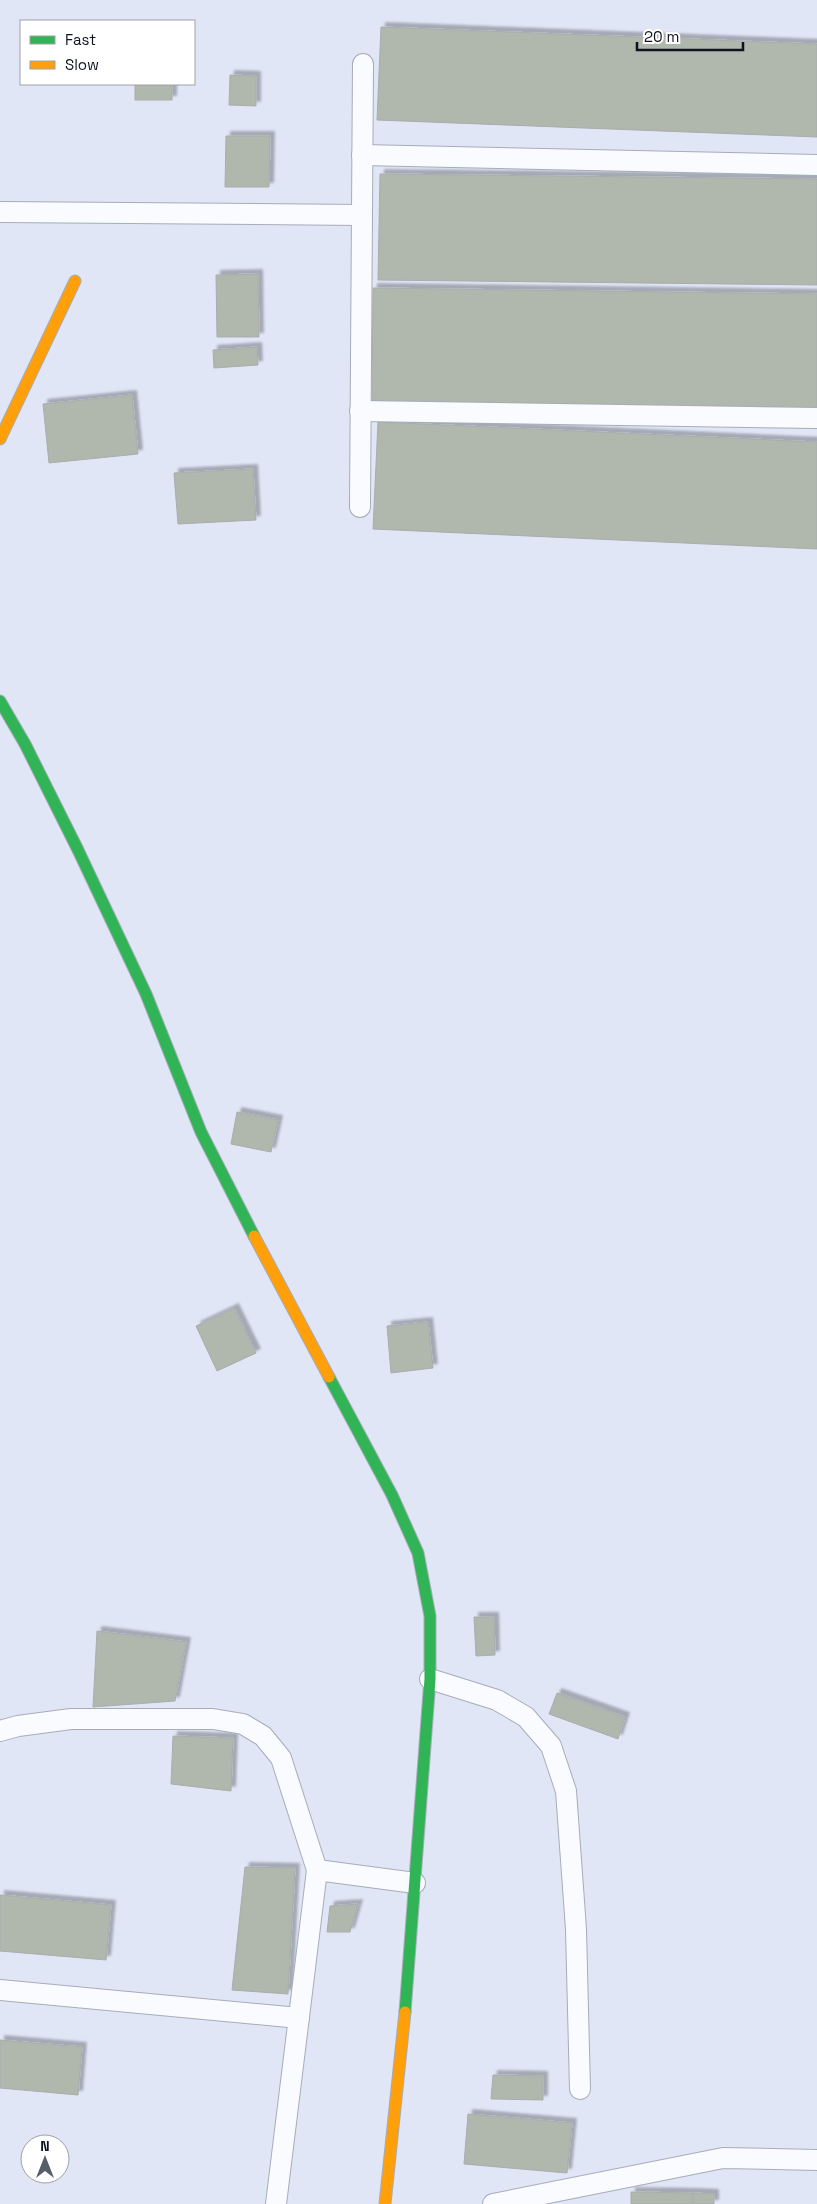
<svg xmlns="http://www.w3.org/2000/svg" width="817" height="2204" font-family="'Space Grotesk',sans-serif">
<defs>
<filter id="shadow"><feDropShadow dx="4.5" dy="-4.5" stdDeviation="1" flood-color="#0004"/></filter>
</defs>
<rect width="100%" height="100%" fill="#e0e6f6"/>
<g fill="#b0b7ac" stroke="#a8adae" filter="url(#shadow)">
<path d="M 381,27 L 817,44 L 817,137 L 377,120 Z"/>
<path d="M 230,75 L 256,76 L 256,106 L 229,105 Z"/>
<rect x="135" y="84" width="37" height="16"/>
<path d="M 226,136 L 270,136 L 269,187 L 225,187 Z"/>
<path d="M 380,174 L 817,179 L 817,285 L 378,280 Z"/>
<path d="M 258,274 L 259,337 L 217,337 L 216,275 Z"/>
<path d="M 373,288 L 817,294 L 817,411 L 372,404 Z"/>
<path d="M 257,347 L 258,365 L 214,368 L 213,350 Z"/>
<path d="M 132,395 L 138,454 L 49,463 L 43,404 Z"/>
<path d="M 378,422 L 817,442 L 817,549 L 373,529 Z"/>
<path d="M 253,469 L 256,520 L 178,524 L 174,473 Z"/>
<path d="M 237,1112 L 278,1120 L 271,1152 L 231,1144 Z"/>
<path d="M 234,1308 L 256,1353 L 217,1371 L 196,1326 Z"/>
<path d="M 428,1322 L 433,1368 L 391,1373 L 387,1326 Z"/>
<path d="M 474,1617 L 494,1617 L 495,1655 L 476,1656 Z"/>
<path d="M 97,1631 L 186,1642 L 175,1701 L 93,1707 Z"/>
<path d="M 557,1693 L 625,1717 L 618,1739 L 549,1714 Z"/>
<path d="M 173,1736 L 233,1738 L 231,1791 L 171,1784 Z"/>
<path d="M 245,1867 L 295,1868 L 288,1994 L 232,1990 Z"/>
<path d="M 0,1895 L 111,1905 L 106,1960 L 0,1951 Z"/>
<path d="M 358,1904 L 350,1932 L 327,1932 L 330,1906 Z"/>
<path d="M 0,2040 L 82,2047 L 78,2095 L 0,2088 Z"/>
<path d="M 493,2075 L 543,2076 L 543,2100 L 491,2099 Z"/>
<path d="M 468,2114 L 572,2123 L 567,2173 L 464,2164 Z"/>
<path d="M 631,2192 L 693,2193 L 693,2204 L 631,2204 Z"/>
<path d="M 693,2193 L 714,2194 L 714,2204 L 693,2204 Z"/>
</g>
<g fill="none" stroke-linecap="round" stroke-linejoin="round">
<defs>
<g id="lane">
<path d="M 362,155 L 817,165"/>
<path d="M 0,212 L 362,215"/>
<path d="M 360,411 L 817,418"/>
<path d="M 360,507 L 363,64"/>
<path d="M 430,1679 L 497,1700 L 526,1717 L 551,1746 L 566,1791 L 576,1929 L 580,2089"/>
<path d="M 0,1731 L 18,1726 L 71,1719 L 213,1719 L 243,1724 L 263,1736 L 281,1758 L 317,1870"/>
<path d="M 0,1990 L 299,2018"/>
<path d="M 276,2204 L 317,1870 L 415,1883"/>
<path d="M 493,2204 L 723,2158 L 817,2160"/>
</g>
<g id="fast">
<path d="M 0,701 L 25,744 L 78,850 L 146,994 L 201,1132 L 254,1236"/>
<path d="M 329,1377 L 392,1495 L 418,1553 L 430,1616 L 430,1679 L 405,2012"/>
</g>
<g id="slow">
<path d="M 0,439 L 75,281"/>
<path d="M 254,1236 L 329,1377"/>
<path d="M 385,2204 L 405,2012"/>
</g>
</defs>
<use href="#lane" stroke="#a7acb9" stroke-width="22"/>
<use href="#fast" stroke="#a7acb9" stroke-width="13"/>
<use href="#slow" stroke="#a7acb9" stroke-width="13"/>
<use href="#lane" stroke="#fafbfe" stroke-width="20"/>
<use href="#fast" stroke="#30b455" stroke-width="11"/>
<use href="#slow" stroke="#ff9f0a" stroke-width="11"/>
</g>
<rect x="20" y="20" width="175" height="65" fill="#ffffff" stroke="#9fa1a5"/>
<rect x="30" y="36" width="25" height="8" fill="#30b455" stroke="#9fa1a5"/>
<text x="65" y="45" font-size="15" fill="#0f131f">Fast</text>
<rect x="30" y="61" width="25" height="8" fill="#ff9f0a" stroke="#9fa1a5"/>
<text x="65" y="70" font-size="15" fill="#0f131f">Slow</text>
<g transform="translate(45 2159)"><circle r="24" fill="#ffffff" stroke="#9fa1a5"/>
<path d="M0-4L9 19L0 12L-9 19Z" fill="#585d6a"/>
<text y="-8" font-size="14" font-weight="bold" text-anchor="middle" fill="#0f131f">N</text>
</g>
<path d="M637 42v8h106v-8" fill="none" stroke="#0f131f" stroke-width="2.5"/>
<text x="644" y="42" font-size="15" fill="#0f131f" stroke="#ffffff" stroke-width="4" paint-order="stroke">20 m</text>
</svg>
